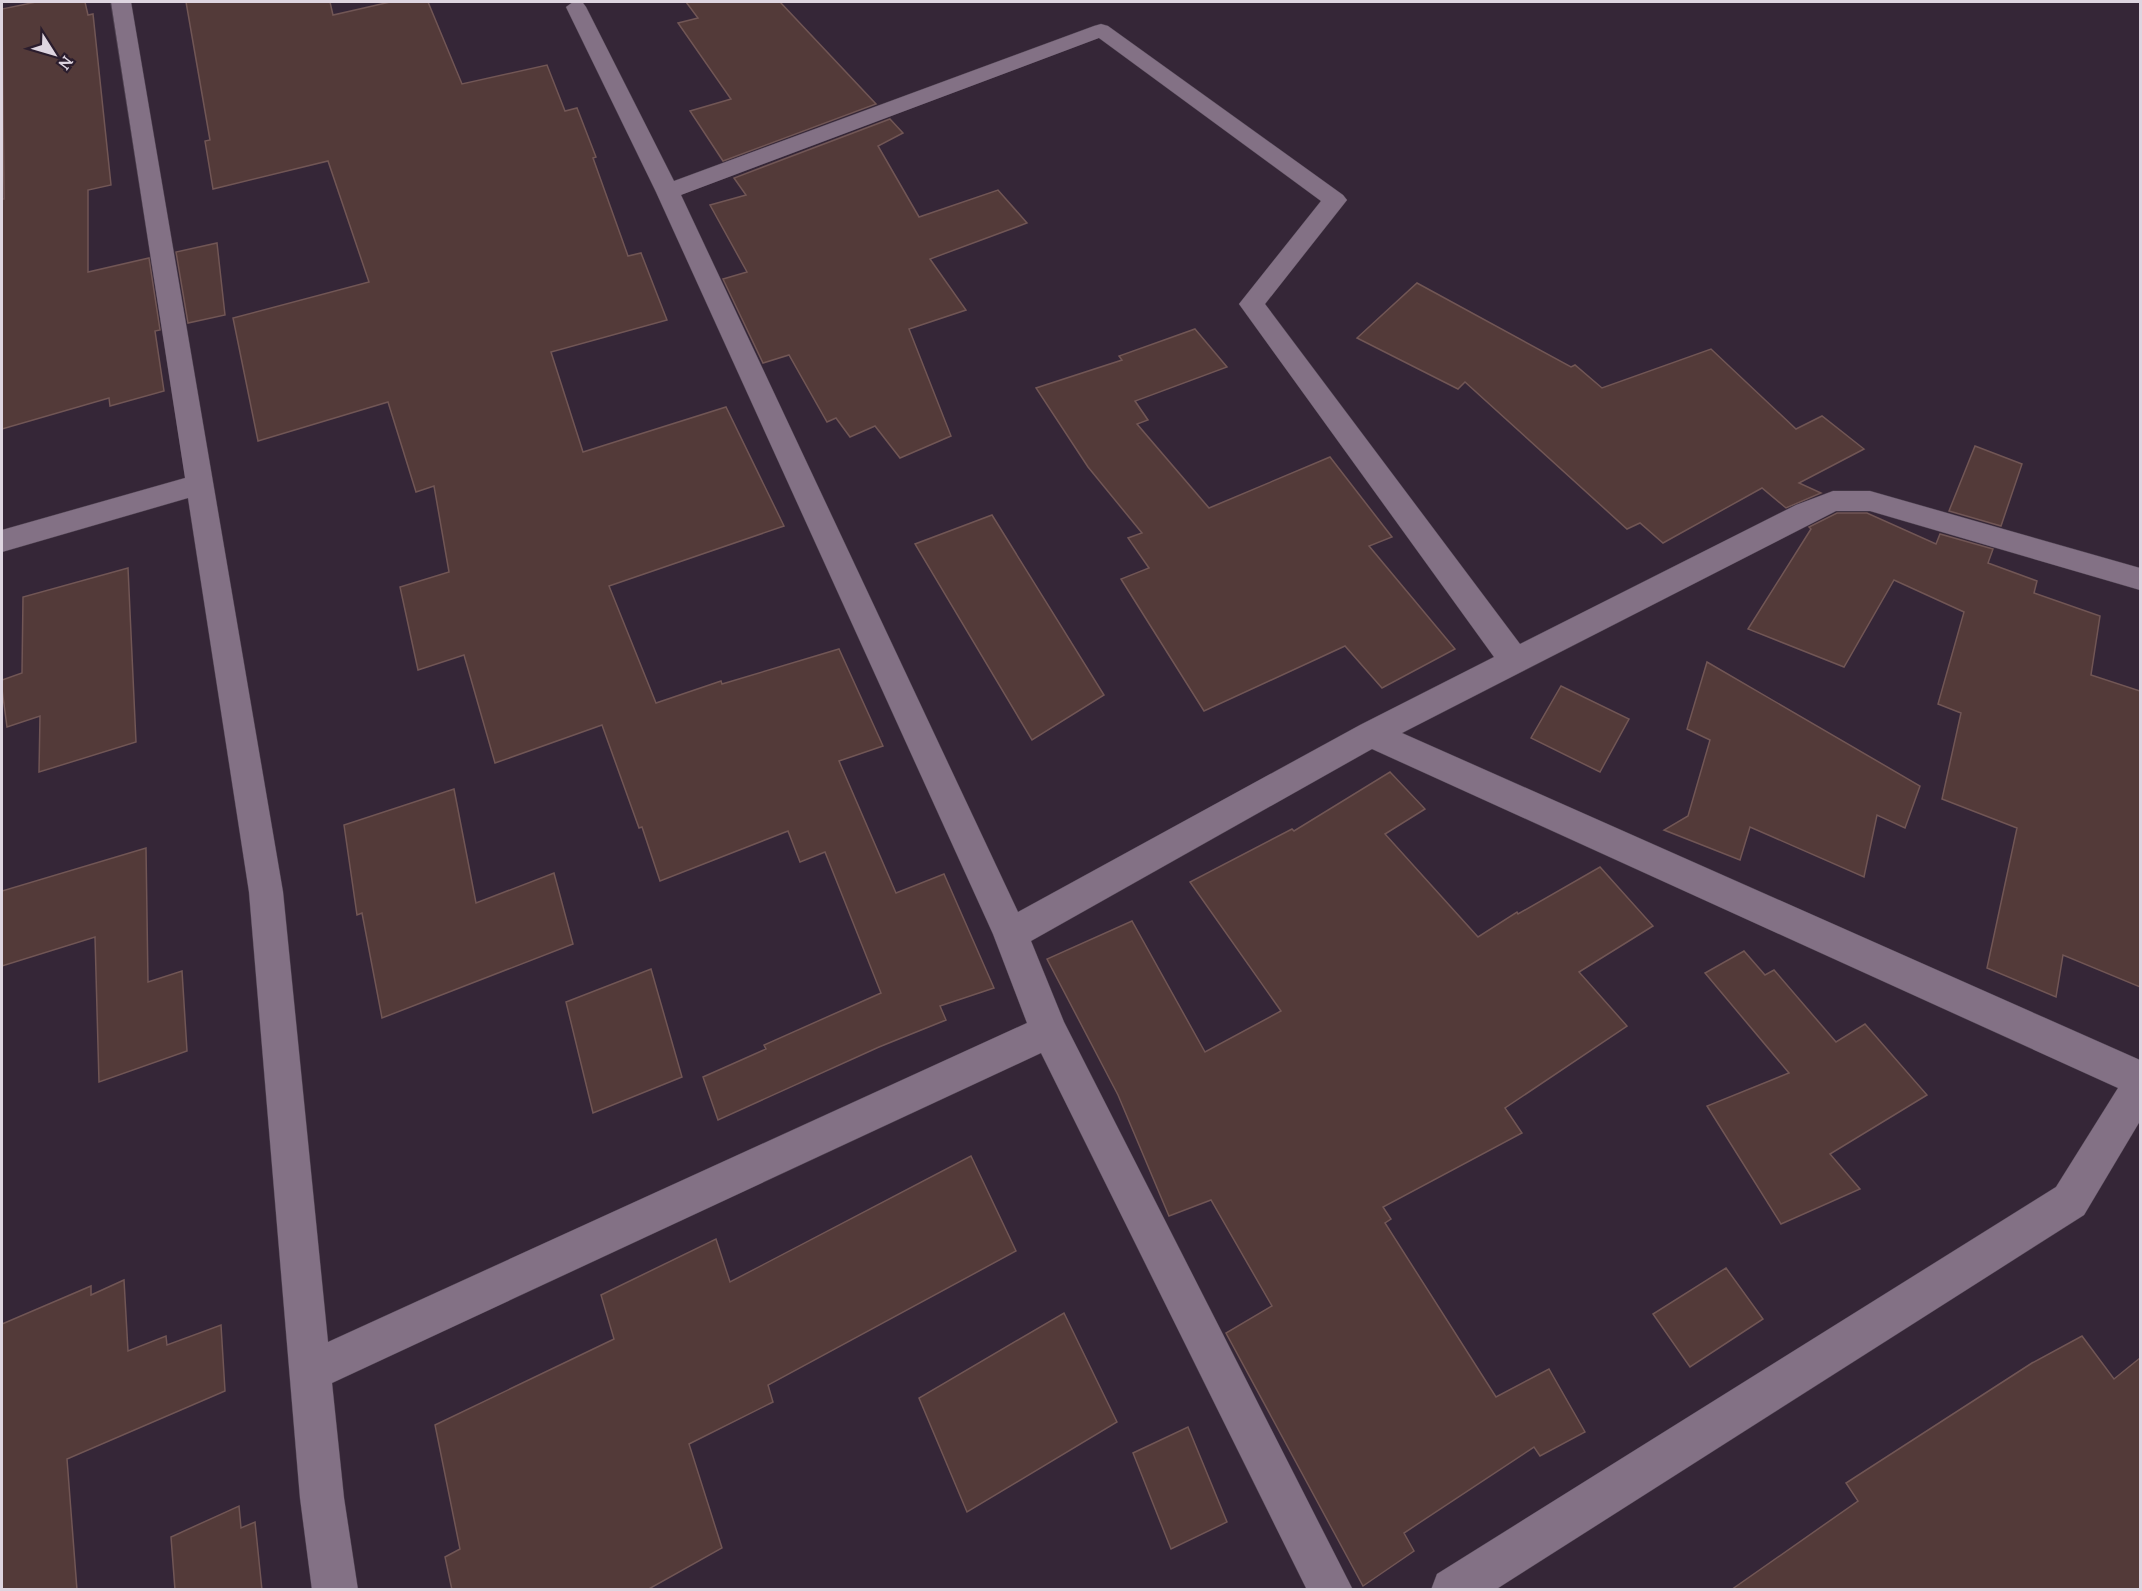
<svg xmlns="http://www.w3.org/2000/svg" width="2142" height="1591" font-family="Lora,serif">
<rect width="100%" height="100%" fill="#352637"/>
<g fill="#533a39" stroke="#715655" stroke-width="1.5">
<path d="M 36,2 L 85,2 L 88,15 L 93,14 L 111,185 L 88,190 L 88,272 L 149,258 L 160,330 L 155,331 L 164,391 L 110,406 L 109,398 L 2,429 L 2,199 L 4,199 L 2,9 Z"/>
<path d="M 186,2 L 330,2 L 333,15 L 390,2 L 428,2 L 462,84 L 547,65 L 565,111 L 577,108 L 596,157 L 593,158 L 628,256 L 641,253 L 667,320 L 551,352 L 583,452 L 726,407 L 784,526 L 609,586 L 656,703 L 721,681 L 722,684 L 839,649 L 883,746 L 839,761 L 896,893 L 944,874 L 994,988 L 940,1006 L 946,1020 L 879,1047 L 718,1120 L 703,1077 L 766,1049 L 764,1045 L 881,993 L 825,852 L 800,862 L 788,831 L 660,881 L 642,827 L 639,828 L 602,725 L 495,763 L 464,655 L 418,670 L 400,587 L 449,572 L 434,486 L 416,492 L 388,402 L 258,441 L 233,318 L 369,282 L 328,161 L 213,189 L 205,141 L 210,140 Z"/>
<path d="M 686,2 L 780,2 L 876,104 L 723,161 L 690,111 L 731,99 L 678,23 L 698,18 Z"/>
<path d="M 890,119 L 903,133 L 878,146 L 919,217 L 998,190 L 1027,223 L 930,259 L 966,310 L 909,329 L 951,436 L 900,458 L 875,426 L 850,437 L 836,418 L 827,422 L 789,355 L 763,363 L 723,279 L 747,272 L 710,205 L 746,195 L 734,178 Z"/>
<path d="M 217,243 L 225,315 L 188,323 L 176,252 Z"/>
<path d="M 1417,283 L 1571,367 L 1575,365 L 1602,388 L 1711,349 L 1796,429 L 1822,416 L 1864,449 L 1799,483 L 1821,493 L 1786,508 L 1762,488 L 1663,543 L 1640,523 L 1627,529 L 1465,382 L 1458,389 L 1357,338 Z"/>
<path d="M 1195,329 L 1227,367 L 1135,401 L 1148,420 L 1137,424 L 1209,508 L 1330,457 L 1392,537 L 1369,546 L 1455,649 L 1382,688 L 1345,646 L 1204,711 L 1121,579 L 1149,568 L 1128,538 L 1142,533 L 1088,467 L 1036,388 L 1122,360 L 1119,356 Z"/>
<path d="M 1975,446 L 2022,464 L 2001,526 L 1949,511 Z"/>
<path d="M 1837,513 L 1867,513 L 1936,544 L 1940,534 L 1993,549 L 1988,563 L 2037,581 L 2034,593 L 2100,616 L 2091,675 L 2140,691 L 2140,987 L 2063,955 L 2056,997 L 1987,968 L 2017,828 L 1942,799 L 1961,713 L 1938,704 L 1964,612 L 1894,580 L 1844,667 L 1748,629 L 1811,529 L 1809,527 Z"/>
<path d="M 992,515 L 1104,695 L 1032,740 L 915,544 Z"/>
<path d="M 128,568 L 136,742 L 39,772 L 40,716 L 7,727 L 2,689 L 2,680 L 22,673 L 23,597 Z"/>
<path d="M 1707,662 L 1920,786 L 1905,828 L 1877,815 L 1864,877 L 1750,827 L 1740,860 L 1664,830 L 1688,816 L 1710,740 L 1687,729 Z"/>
<path d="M 1561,686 L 1629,719 L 1600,772 L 1531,738 Z"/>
<path d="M 1390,772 L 1425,809 L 1385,834 L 1478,937 L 1517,912 L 1518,914 L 1600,867 L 1653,926 L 1579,972 L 1627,1026 L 1505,1108 L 1522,1133 L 1383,1207 L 1391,1219 L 1385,1223 L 1496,1397 L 1549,1369 L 1585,1432 L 1540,1456 L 1534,1447 L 1404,1533 L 1414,1551 L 1363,1586 L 1226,1333 L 1272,1306 L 1211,1200 L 1169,1216 L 1118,1095 L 1047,959 L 1132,921 L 1205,1052 L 1281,1011 L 1190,882 L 1292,829 L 1294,831 Z"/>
<path d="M 454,789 L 476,903 L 554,873 L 573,944 L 382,1018 L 362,913 L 357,915 L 344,825 Z"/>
<path d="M 146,848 L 148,982 L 182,971 L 187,1051 L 99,1082 L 95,937 L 2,966 L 2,891 Z"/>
<path d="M 1744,951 L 1765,975 L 1774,970 L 1836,1042 L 1865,1024 L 1927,1095 L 1830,1154 L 1860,1189 L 1781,1224 L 1707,1106 L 1789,1073 L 1705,973 Z"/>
<path d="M 651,969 L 682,1077 L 593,1113 L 566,1002 Z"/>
<path d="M 971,1156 L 1016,1251 L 768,1385 L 773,1402 L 689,1444 L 722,1548 L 647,1590 L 452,1590 L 445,1557 L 460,1549 L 435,1425 L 614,1339 L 601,1295 L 716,1239 L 730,1282 Z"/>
<path d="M 1726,1268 L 1763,1319 L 1690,1367 L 1653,1314 Z"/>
<path d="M 124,1280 L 128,1351 L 166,1336 L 167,1345 L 221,1325 L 225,1391 L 67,1459 L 77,1590 L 2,1590 L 2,1324 L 91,1286 L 91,1295 Z"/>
<path d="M 1064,1313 L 1117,1422 L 967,1512 L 919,1398 Z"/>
<path d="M 2082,1336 L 2114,1379 L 2140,1358 L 2140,1590 L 1731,1590 L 1858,1501 L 1846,1483 L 2032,1363 Z"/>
<path d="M 1188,1427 L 1227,1522 L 1171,1549 L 1133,1453 Z"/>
<path d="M 239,1506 L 241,1528 L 255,1522 L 262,1590 L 175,1590 L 171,1537 Z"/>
</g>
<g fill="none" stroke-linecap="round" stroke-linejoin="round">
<defs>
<path id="minor" d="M 111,2 L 131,2 L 283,892 L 328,1342 L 1027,1023 L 993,934 L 656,192 L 566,7 L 573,2 L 583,3 L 586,7 L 674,181 L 1094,26 L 1101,24 L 1108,26 L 1343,195 L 1347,200 L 1265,304 L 1520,644 L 1796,505 L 1833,491 L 1870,491 L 2140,568 L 2140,590 L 1870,511 L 1836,511 L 1402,733 L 2140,1060 L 2140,1121 L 2084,1215 L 1495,1590 L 1431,1590 L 1437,1574 L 2056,1187 L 2118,1088 L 1372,749 L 1031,941 L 1064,1022 L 1353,1590 L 1307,1590 L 1041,1053 L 332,1383 L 344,1498 L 358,1590 L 312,1590 L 300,1498 L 249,892 L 188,498 L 2,552 L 2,530 L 185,478 ZM 1099,38 L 1321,201 L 1239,304 L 1494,657 L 1360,725 L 1018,912 L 681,195 Z"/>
</defs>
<use href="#minor" stroke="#4e4250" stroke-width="1"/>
<use href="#minor" fill="#837185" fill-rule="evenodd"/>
</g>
<rect width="2142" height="1591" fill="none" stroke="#ded5e0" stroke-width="6"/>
<g transform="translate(54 54) rotate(127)" stroke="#2b1d2d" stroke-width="4.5" paint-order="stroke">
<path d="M0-4.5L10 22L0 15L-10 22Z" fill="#ded5e0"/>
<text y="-9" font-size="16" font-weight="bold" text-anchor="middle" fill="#ded5e0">N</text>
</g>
</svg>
